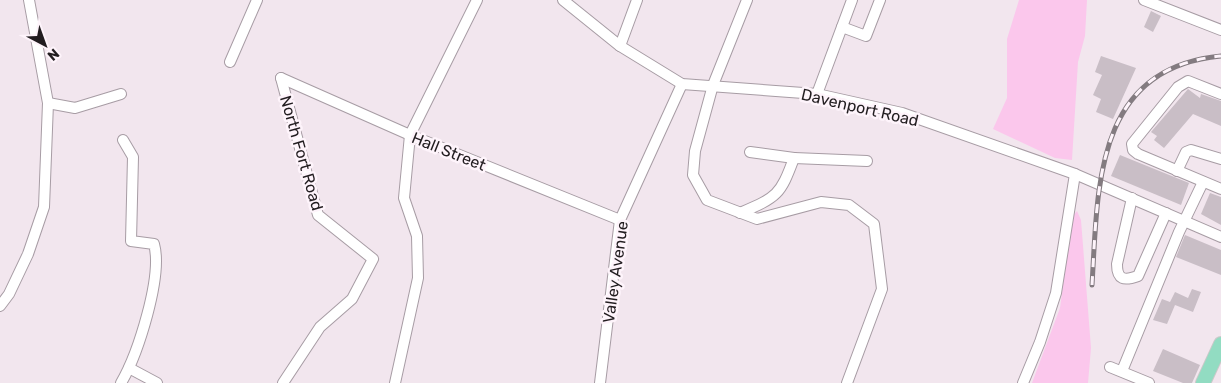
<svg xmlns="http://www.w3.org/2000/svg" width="1221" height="383" font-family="Rubik,sans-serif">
<rect width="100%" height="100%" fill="#f2e6ee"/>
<g fill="#fbc7ec">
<path d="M 1019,0 L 1087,0 L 1085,36 L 1078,62 L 1072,160 L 1055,158 L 993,129 L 1007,98 L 1007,39 Z"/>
<path d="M 1077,211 L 1081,220 L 1091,348 L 1088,383 L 1032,383 L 1060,308 L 1072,217 Z"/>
</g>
<g fill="#c9bec6">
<path d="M 1151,11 L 1161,16 L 1153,32 L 1144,27 Z"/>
<path d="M 1101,56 L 1136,68 L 1113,119 L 1096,112 L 1101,99 L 1093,95 L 1102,75 L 1095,72 Z"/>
<path d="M 1188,89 L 1200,98 L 1201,94 L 1221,101 L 1221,126 L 1193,114 L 1164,148 L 1154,140 L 1157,136 L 1151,132 Z"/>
<path d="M 1120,155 L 1189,183 L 1181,205 L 1111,176 Z"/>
<path d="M 1210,193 L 1221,197 L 1221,225 L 1201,214 Z"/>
<path d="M 1185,235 L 1221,250 L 1221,275 L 1176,257 Z"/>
<path d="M 1192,289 L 1201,292 L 1193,312 L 1175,305 L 1167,324 L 1153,320 L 1162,299 L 1170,302 L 1175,292 L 1188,298 Z"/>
<path d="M 1163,349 L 1200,365 L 1192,383 L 1183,383 L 1153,371 Z"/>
</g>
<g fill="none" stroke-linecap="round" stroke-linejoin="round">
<defs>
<g id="minor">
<path d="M 563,0 L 620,46 L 682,84 L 817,94 L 902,113 L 1075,174 L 1221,237"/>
<path d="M 747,0 L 713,85 L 695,151 L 693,175 L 707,200 L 757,219 L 821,202 L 849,205 L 874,224 L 882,289 L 847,383"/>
<path d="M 1144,0 L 1221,30"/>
<path d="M 842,27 L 866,36 L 880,0"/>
<path d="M 620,46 L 637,0"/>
<path d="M 230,62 L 257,0"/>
<path d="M 281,78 L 410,135 L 620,220"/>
<path d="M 281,78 L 318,215 L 373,259 L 352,299 L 320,327 L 283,383"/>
<path d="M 817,94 L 852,0"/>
<path d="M 1221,94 L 1188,81 L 1178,87 L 1132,144 L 1133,150 L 1138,154 L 1221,189"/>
<path d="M 48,103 L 75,108 L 121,94"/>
<path d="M 794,158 L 867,161"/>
<path d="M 1177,171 L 1186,152 L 1191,150 L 1221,159"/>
<path d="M 1132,198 L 1117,264 C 1117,280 1124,281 1138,276 L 1166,213"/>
<path d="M 740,213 C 777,197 780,196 794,158 L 750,152"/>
<path d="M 0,306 L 9,294 L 28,254 L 44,207 L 48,103 L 29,0"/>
<path d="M 1110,367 L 1149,383"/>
<path d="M 129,368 L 157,383"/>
<path d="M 1122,371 L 1179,232 L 1203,182"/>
<path d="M 121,383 C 138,354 163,276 154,244 L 131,241 L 133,157 L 123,140"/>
<path d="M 395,383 L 418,278 L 417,236 L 404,198 L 410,135 L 477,0"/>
<path d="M 600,383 L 620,220 L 682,84"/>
<path d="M 1023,383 L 1040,342 L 1056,293 L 1075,174"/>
</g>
<path id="major" d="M 1203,383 L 1221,344"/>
</defs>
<use href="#minor" stroke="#a79ca4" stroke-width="12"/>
<use href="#major" stroke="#cac9c9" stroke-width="16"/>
<use href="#minor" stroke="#fff" stroke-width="10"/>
<use href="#major" stroke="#92dcc2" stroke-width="14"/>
<defs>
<path id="rail" d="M 1092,285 C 1098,187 1094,68 1221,56"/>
</defs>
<use href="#rail" stroke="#837b80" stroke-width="5"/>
<use href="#rail" stroke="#fef4fb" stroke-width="3" stroke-dasharray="9" stroke-linecap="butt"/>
</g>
<g text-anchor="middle" stroke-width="5" stroke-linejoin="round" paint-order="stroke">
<g font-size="16" fill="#221d20" stroke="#fef4fb">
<text transform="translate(860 107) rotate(13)" y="6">Davenport Road</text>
<text transform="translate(449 151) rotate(22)" y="6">Hall Street</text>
<text transform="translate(302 153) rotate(74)" y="6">North Fort Road</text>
<text transform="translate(615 272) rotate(-82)" y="6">Valley Avenue</text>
</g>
</g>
<g transform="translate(45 45) rotate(139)" stroke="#fef4fb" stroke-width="4" paint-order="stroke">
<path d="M0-4L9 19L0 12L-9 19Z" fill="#221d20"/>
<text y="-8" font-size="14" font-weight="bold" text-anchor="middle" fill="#221d20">N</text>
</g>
</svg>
